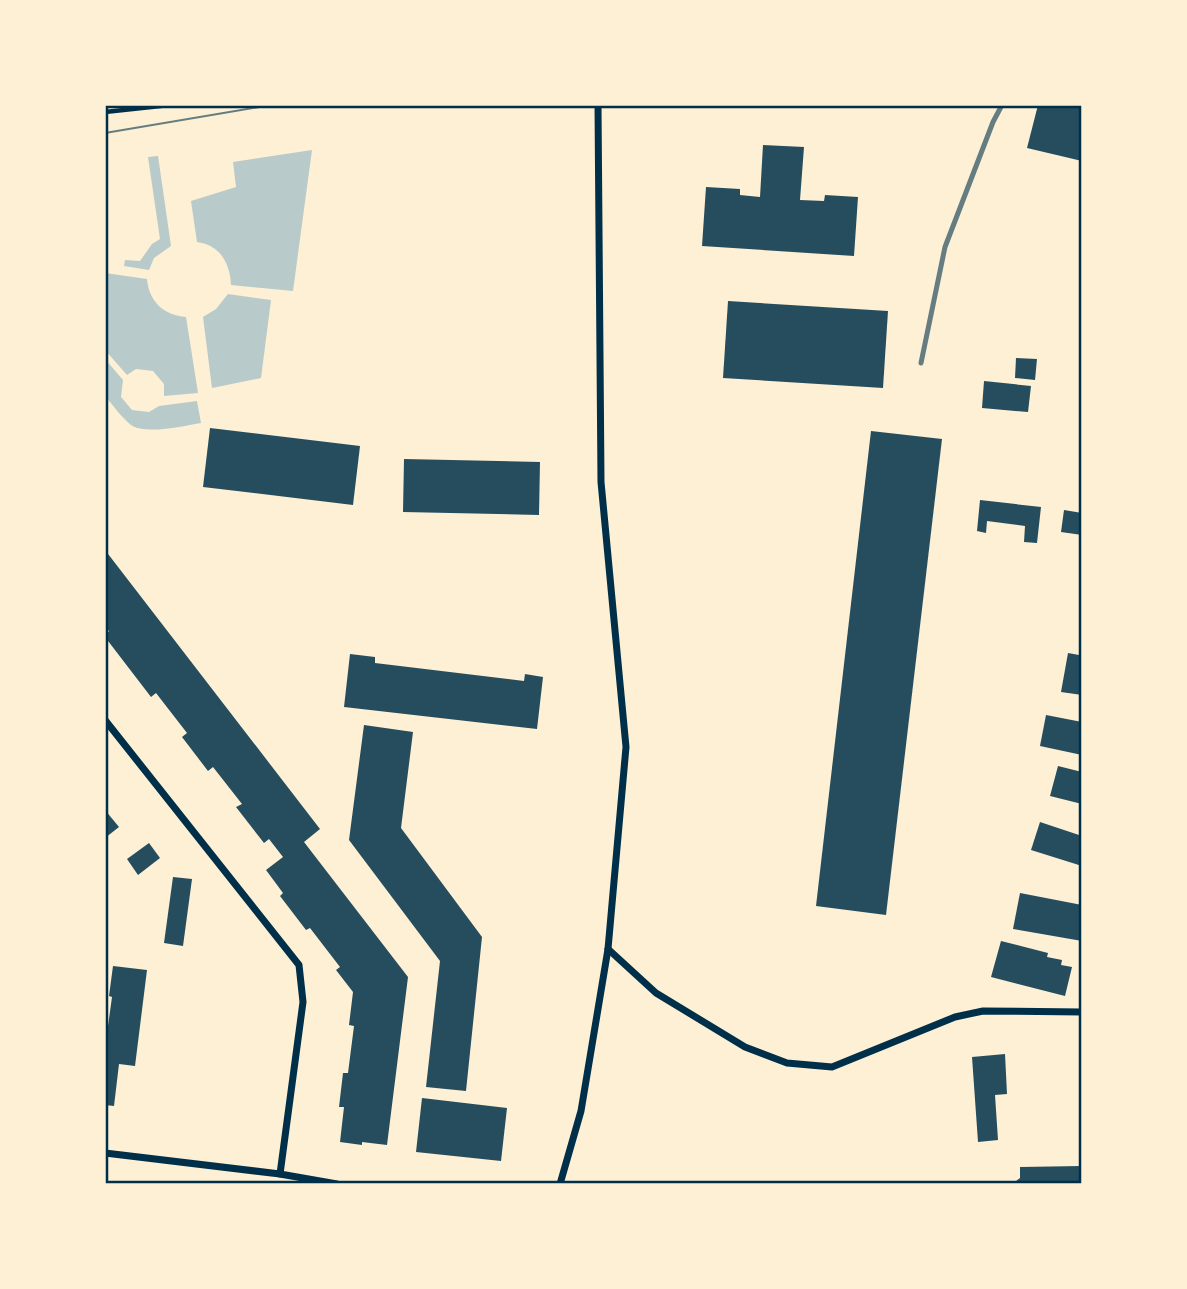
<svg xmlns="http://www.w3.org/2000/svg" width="1187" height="1289" font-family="Karla,sans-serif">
<rect width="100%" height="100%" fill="#fdf0d5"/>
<g fill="#b9caca">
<path d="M 312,150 L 293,291 L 231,285 C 230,263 220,245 197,242 L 191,201 L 236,187 L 233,162 Z"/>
<path d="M 158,156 L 171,246 L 154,258 L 149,270 L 124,266 L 125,260 L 140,261 L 152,244 L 160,239 L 148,157 Z"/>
<path d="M 105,273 L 147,279 C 149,302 164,315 186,317 L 198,393 L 164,396 L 164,384 L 153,371 L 136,369 L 127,375 L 105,350 Z"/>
<path d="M 228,294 L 271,300 L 261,378 L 212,388 L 203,317 L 216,309 Z"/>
<path d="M 105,359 L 123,380 L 121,397 L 132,410 L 149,412 L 159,406 L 197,401 L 201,423 C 184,426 146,435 131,425 C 121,417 113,405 105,396 Z"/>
</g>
<g fill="#264d5e">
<path d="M 1038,105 L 1082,105 L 1082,161 L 1027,148 Z"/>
<path d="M 763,145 L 804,147 L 800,200 L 824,201 L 825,195 L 858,197 L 854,256 L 702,246 L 706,187 L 740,189 L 740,195 L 760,197 Z"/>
<path d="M 728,301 L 888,311 L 883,388 L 723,378 Z"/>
<path d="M 1016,358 L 1037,359 L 1035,380 L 1015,378 Z"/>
<path d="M 984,381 L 1031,386 L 1028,412 L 982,408 Z"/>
<path d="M 210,428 L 360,446 L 353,505 L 203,487 Z"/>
<path d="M 871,431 L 942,439 L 886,915 L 816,906 Z"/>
<path d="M 404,459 L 540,462 L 539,515 L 403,512 Z"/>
<path d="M 980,500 L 1041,507 L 1037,543 L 1024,542 L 1025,526 L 987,521 L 986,533 L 977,531 Z"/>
<path d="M 1064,510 L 1082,513 L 1082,535 L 1061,532 Z"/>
<path d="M 105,550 L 320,829 L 304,842 L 408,977 L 387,1145 L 362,1142 L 362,1145 L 340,1142 L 344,1107 L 339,1107 L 343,1073 L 348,1073 L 354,1026 L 349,1025 L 353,992 L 336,970 L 340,967 L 310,928 L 306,930 L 280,896 L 283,893 L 266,870 L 283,857 L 269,839 L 264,843 L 236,807 L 242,804 L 213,767 L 208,771 L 182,737 L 187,733 L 156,693 L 151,697 L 105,637 L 109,631 L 105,627 Z"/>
<path d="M 1081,649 L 1082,695 L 1061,692 L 1068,653 L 1079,655 Z"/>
<path d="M 350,654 L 375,657 L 375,663 L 524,681 L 525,674 L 543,677 L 537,729 L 344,707 Z"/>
<path d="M 1046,715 L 1082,722 L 1082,755 L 1040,746 Z"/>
<path d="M 364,725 L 413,732 L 401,828 L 482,937 L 466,1091 L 426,1087 L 440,961 L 349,840 Z"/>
<path d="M 1058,766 L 1082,772 L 1082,804 L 1050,796 Z"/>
<path d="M 105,810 L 119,827 L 105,838 Z"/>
<path d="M 1040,822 L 1082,836 L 1082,866 L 1031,850 Z"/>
<path d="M 149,843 L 160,858 L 138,875 L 127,859 Z"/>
<path d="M 173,877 L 192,879 L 183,946 L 164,943 Z"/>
<path d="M 1020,893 L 1082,905 L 1082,941 L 1013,929 Z"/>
<path d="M 1001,941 L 1048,953 L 1047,957 L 1062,960 L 1061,965 L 1072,967 L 1065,996 L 991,977 Z"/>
<path d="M 113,966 L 147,970 L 135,1066 L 119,1064 L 114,1106 L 105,1105 L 105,1048 L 112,997 L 109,996 Z"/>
<path d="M 1005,1054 L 1007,1094 L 995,1095 L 998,1140 L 978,1142 L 972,1057 Z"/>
<path d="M 422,1098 L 507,1108 L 501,1161 L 416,1152 Z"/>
<path d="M 1081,1166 L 1082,1184 L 1012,1184 L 1020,1178 L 1020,1167 Z"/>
</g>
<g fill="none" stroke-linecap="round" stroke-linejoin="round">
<path stroke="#003049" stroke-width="4.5" d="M 105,112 L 170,105"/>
<g stroke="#003049" stroke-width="7">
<path d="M 105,720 L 299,965 L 303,1002 L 280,1174 L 337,1184"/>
<path d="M 608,949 L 656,993 L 745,1047 L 787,1063 L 832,1067 L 955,1017 L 983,1011 L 1082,1012"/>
<path d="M 105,1153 L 280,1174"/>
<path d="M 560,1184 L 581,1111 L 608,949 L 626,747 L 601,482 L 598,105"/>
</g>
<path stroke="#657d81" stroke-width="2" d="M 105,133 L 271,105"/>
<path stroke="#657d81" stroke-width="5" d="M 921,363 L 945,247 L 993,122 L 1002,105"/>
</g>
<rect width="1187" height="1289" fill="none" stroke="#fdf0d5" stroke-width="214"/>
<rect x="107" y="107" width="973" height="1075" fill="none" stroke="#003049" stroke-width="2.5"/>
</svg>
